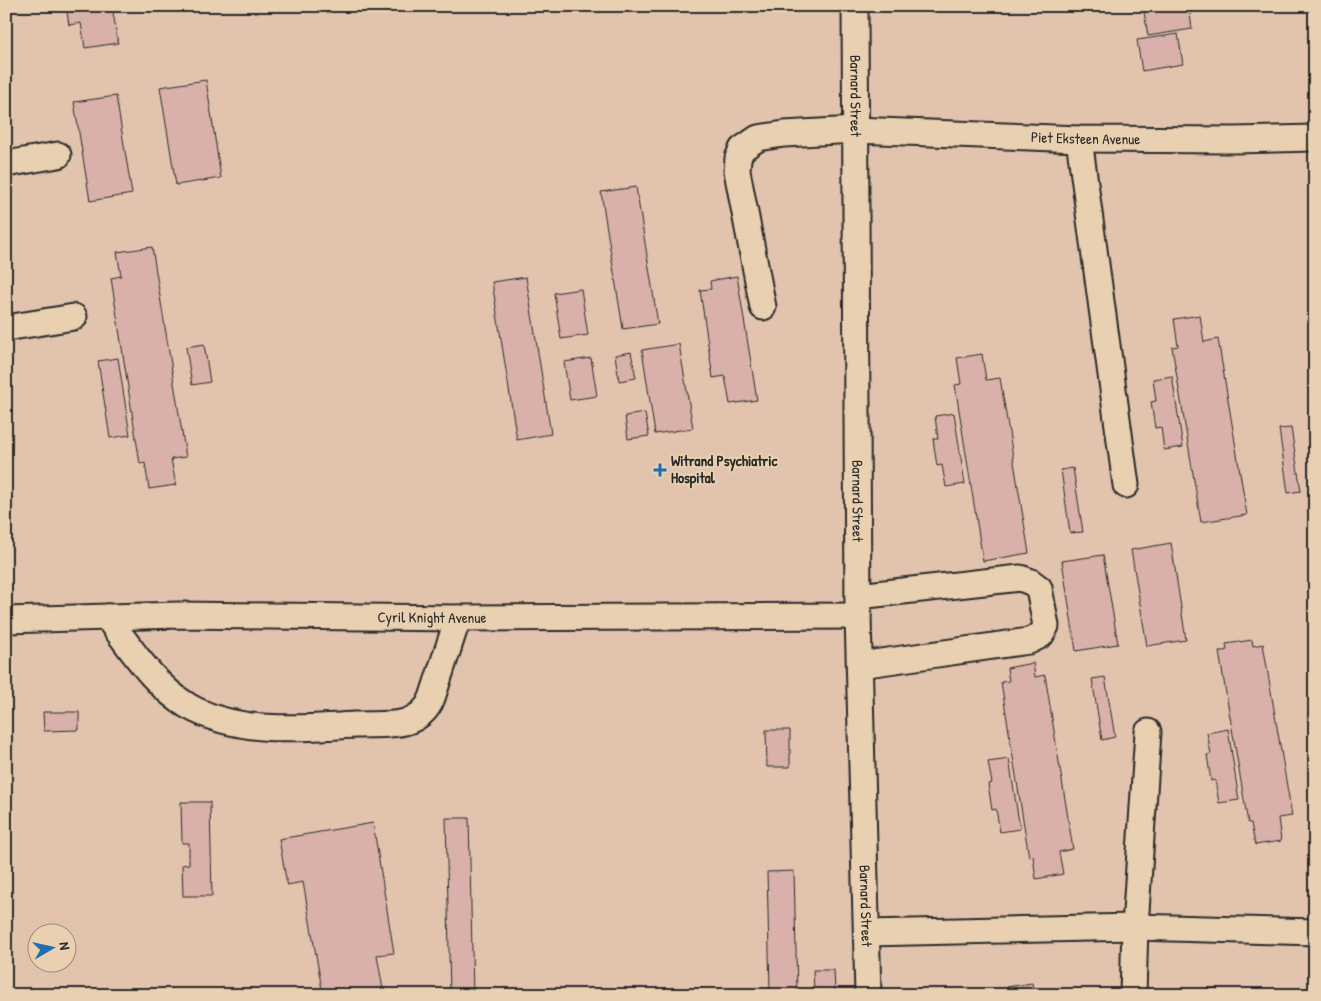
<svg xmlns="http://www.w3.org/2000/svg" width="1321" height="1001" font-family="'Patrick Hand',sans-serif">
<rect width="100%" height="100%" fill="#eccfb4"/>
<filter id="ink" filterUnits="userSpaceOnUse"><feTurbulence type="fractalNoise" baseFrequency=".02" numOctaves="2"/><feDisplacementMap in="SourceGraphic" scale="10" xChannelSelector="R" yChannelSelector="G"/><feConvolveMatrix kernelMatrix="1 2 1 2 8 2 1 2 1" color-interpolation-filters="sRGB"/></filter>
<g filter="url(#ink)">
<path fill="#e2c3ae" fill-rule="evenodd" d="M 6,6 L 1315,6 L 1315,995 L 6,995 ZM 38,934 L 68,934 L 68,964 L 38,964 Z"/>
<g fill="#d9b1aa" stroke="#2b2b2b">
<path d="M 66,6 L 112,6 L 118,43 L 85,48 L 81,23 L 69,25 Z"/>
<path d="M 1143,6 L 1189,6 L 1192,29 L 1148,36 Z"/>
<path d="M 1178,34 L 1183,64 L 1142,71 L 1137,40 Z"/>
<path d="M 206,80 L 221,178 L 176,185 L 160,87 Z"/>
<path d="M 116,96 L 132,194 L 90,201 L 74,102 Z"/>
<path d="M 636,187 L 658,324 L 623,329 L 601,192 Z"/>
<path d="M 152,247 L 186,457 L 171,459 L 176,485 L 149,489 L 145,463 L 140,464 L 111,278 L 121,276 L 117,252 Z"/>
<path d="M 737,276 L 757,400 L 730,404 L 725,376 L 713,378 L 700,290 L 711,289 L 710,281 Z"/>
<path d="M 526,277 L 551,434 L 517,440 L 492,282 Z"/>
<path d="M 581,289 L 588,335 L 561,339 L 554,293 Z"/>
<path d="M 1200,315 L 1204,342 L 1218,339 L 1247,515 L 1201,522 L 1172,347 L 1178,346 L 1174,319 Z"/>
<path d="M 204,344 L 210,382 L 192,385 L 186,347 Z"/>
<path d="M 679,344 L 693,428 L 655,434 L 642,350 Z"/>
<path d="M 631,352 L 636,378 L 619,381 L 615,355 Z"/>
<path d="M 982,354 L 986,380 L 1000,378 L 1029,553 L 983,561 L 955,385 L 961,384 L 957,358 Z"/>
<path d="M 118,358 L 130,435 L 110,438 L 98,361 Z"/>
<path d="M 591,358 L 597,396 L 570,400 L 564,362 Z"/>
<path d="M 1172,376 L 1183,447 L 1164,450 L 1161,427 L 1155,428 L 1151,402 L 1156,401 L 1153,379 Z"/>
<path d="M 645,413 L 649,436 L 628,439 L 625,416 Z"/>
<path d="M 954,413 L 965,484 L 946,487 L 942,465 L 937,466 L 933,439 L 938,439 L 935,416 Z"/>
<path d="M 1291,428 L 1301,491 L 1288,493 L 1279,429 Z"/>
<path d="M 1073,468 L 1083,532 L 1070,533 L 1061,470 Z"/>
<path d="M 1171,543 L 1186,640 L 1147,646 L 1131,550 Z"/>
<path d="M 1103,555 L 1118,644 L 1076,651 L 1062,561 Z"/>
<path d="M 1252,640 L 1253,646 L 1263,644 L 1292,816 L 1278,818 L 1281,841 L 1255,845 L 1251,823 L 1248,823 L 1219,652 L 1227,650 L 1226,644 Z"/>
<path d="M 1033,663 L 1035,677 L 1045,675 L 1073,849 L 1059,852 L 1063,874 L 1036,879 L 1033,856 L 1029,857 L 1001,682 L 1009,681 L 1007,668 Z"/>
<path d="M 1105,677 L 1115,737 L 1102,740 L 1092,679 Z"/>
<path d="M 43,712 L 79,712 L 79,730 L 44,731 Z"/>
<path d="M 1228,729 L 1239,800 L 1219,803 L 1215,780 L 1211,781 L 1207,755 L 1211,754 L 1207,733 Z"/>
<path d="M 766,730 L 790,730 L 790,767 L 767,767 Z"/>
<path d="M 1009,759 L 1020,829 L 1000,832 L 996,809 L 992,810 L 988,784 L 992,783 L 988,762 Z"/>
<path d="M 181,802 L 210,802 L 212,896 L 183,896 L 182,865 L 189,864 L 189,843 L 182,843 Z"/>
<path d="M 446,818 L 469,818 L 473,995 L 450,995 Z"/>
<path d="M 373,823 L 394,953 L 377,955 L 384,995 L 323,995 L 303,882 L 287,885 L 279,839 Z"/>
<path d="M 794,871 L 797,991 L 770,991 L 767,872 Z"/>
<path d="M 813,970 L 834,970 L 835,991 L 814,992 Z"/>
<path d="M 1032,983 L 1034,995 L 1008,995 L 1007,987 Z"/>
<path d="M 1217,988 L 1218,995 L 1193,995 L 1192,992 Z"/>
</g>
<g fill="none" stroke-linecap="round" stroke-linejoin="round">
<defs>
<g id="minor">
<path id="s1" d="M 855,6 L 858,616 L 868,995"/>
<path d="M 1079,139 L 1126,485"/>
<path d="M 6,164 L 58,155"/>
<path id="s2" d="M 763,307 L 737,171 L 738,158 L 742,149 L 758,138 L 784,134 L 855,130 L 1079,139 L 1234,140 L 1315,138"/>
<path d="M 6,328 L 74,317"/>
<path d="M 858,596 L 1020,578 L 1031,582 L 1039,588 L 1046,626 L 1041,635 L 1029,641 L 860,665"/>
<path d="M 107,617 C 131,648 153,685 188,706 C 239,735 300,728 355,725 C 371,724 390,726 405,722 C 418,718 427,711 432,698 L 458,618"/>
<path id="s3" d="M 6,620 L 178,615 L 458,618 L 858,616"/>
<path d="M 867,933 L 1135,927 L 1315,932"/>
<path d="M 1133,995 L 1135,927 L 1148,732"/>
</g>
</defs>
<use href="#minor" stroke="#2b2b2b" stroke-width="29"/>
<use href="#minor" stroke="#e8d0b0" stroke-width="25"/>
</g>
</g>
<path fill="#1f6fb2" stroke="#e8d0b0" stroke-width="2" d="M657.5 462.5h5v5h5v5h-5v5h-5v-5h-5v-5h5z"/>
<g text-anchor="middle" stroke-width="4" stroke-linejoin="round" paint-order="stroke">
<g font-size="15" fill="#2b2b2b" stroke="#e8d0b0">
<text dy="5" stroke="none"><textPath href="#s1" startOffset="90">Barnard Street</textPath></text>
<text dy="5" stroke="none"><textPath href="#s2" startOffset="509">Piet Eksteen Avenue</textPath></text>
<text dy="5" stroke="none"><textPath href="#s1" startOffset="495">Barnard Street</textPath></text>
<text dy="5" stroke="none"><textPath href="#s3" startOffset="426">Cyril Knight Avenue</textPath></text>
<text dy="5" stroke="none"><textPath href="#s1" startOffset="900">Barnard Street</textPath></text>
</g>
<g font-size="15" font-weight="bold" fill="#2b2b2b" stroke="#e8d0b0" text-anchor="start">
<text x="671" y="466">Witrand Psychiatric<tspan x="671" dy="17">Hospital</tspan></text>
</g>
</g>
<rect width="1321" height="1001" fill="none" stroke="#e8d0b0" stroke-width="25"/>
<rect x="12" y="12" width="1296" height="976" fill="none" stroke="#2b2b2b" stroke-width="2" filter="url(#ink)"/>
<g transform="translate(52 948) rotate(81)"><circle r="24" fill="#e8d0b0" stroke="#9c8e7b"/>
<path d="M0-4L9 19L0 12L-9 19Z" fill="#1f6fb2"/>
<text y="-8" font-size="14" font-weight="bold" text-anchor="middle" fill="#2b2b2b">N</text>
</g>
</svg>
